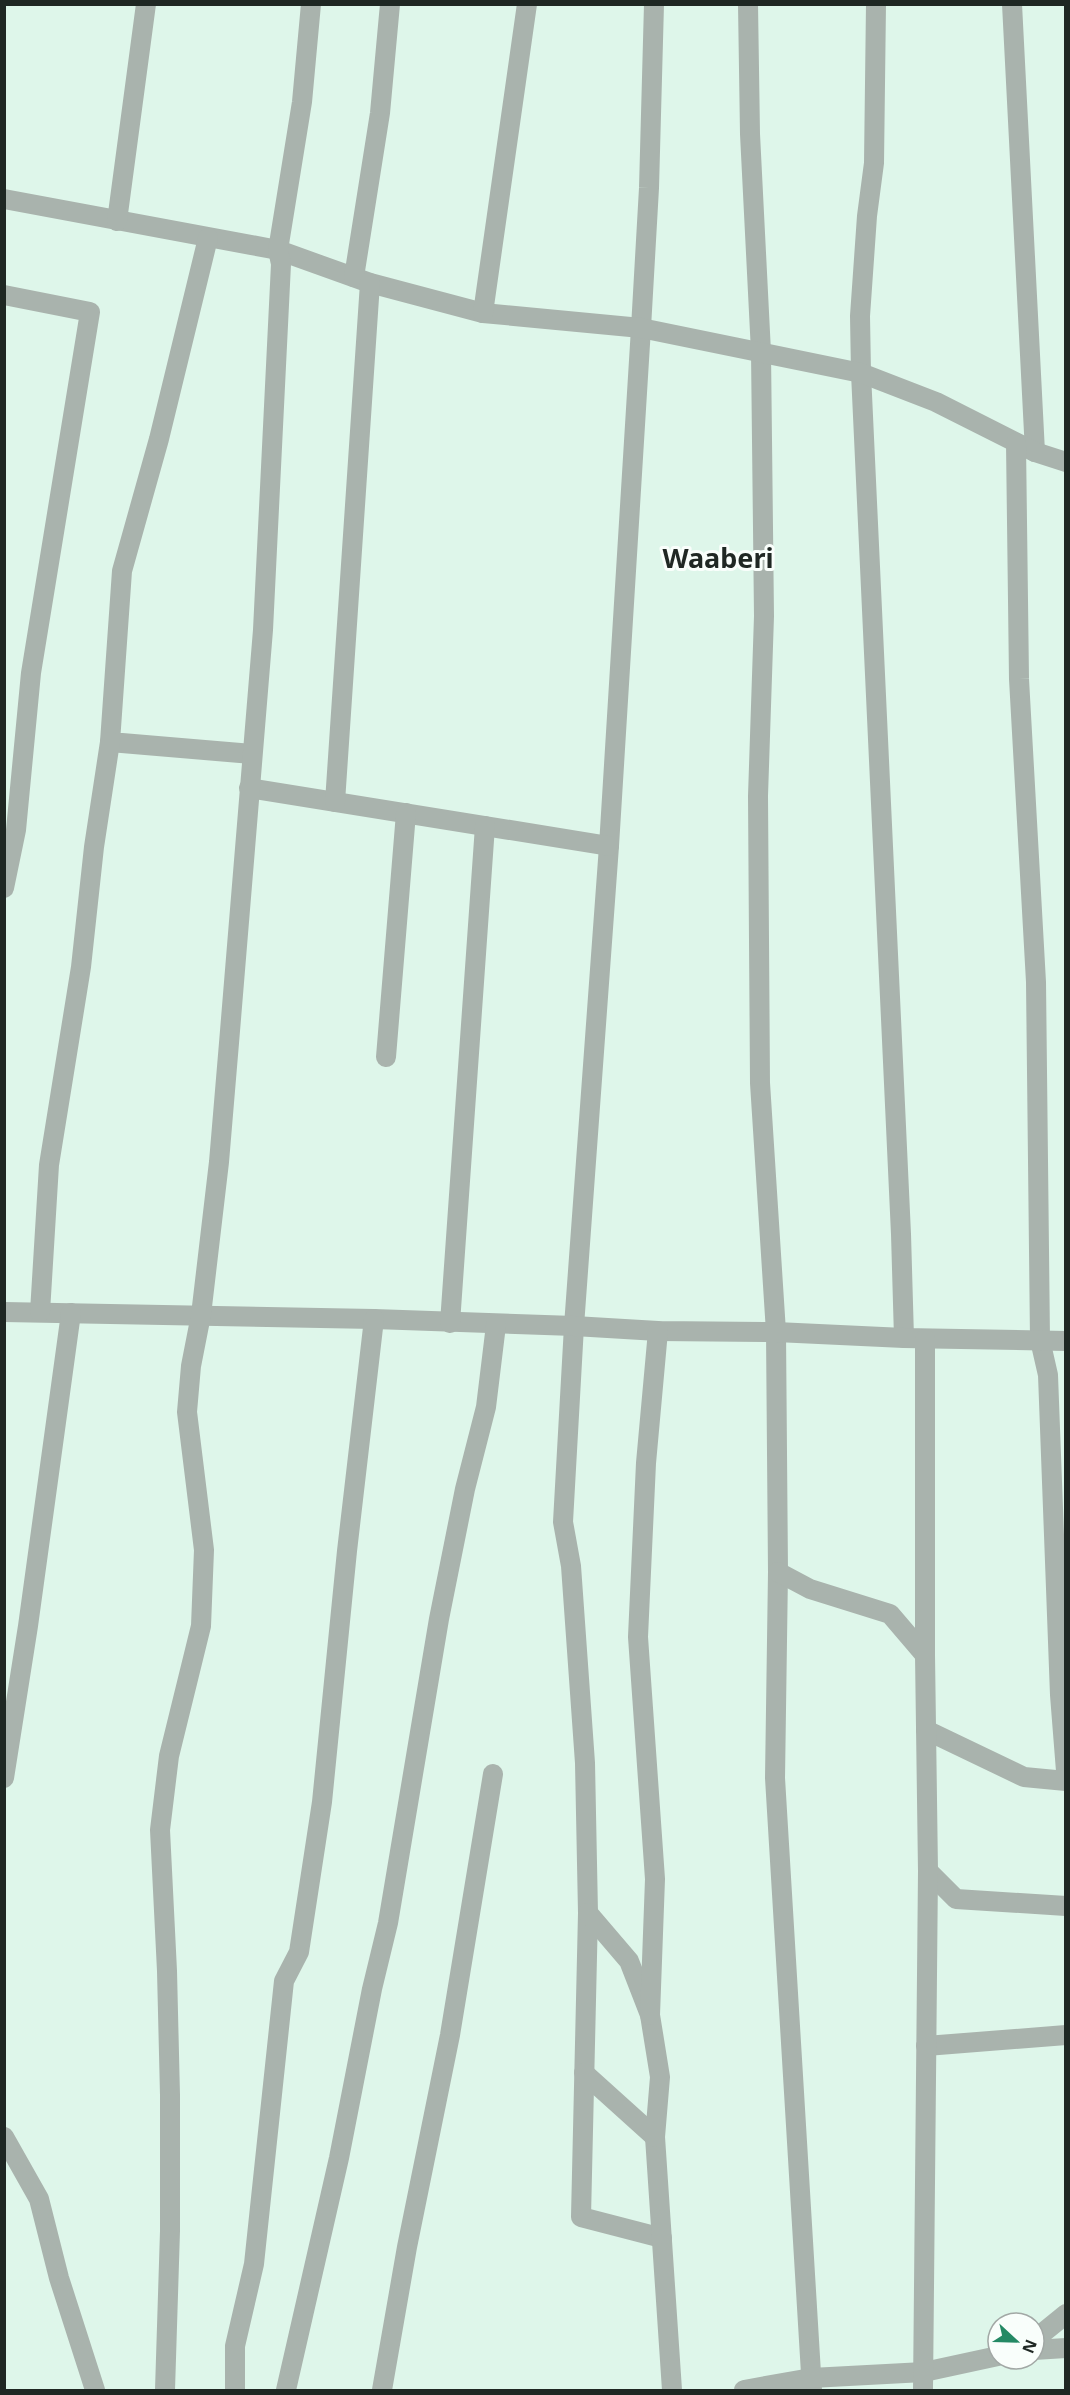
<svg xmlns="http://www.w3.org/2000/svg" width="1070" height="2395" font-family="'Noto Sans',sans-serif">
<rect width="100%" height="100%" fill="#def6ea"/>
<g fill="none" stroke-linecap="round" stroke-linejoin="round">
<g stroke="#a9b3ad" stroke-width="20">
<path d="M 654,4 L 649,188 L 641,328 L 609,846 L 574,1326 L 563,1522 L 571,1566 L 585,1763 L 588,1913 L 581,2217 L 662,2238"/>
<path d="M 748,4 L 750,134 L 761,352 L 764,616 L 758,796 L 760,1083 L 776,1332 L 778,1572 L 775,1778 L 812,2390"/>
<path d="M 876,4 L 874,163 L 867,216 L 860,316 L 861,373 L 901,1234 L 904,1338"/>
<path d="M 1012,4 L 1035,452"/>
<path d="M 4,199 L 278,250 L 370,283 L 483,313 L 641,328 L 861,373 L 936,402 L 1035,452 L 1066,462"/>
<path d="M 117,221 L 146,4"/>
<path d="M 208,238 L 159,439 L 122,571 L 110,742 L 252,754"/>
<path d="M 354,277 L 380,113 L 390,4"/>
<path d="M 4,295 L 90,312 L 31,673 L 16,830 L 4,888"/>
<path d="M 483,313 L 527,4"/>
<path d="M 1016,443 L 1019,679 L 1036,982 L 1040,1340 L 1048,1375 L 1060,1695 L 1066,1771"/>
<path d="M 249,788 L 609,846"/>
<path d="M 335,802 L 370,283"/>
<path d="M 386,1057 L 406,813"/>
<path d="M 4,1312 L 374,1319 L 574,1326 L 658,1331 L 776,1332 L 904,1338 L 1066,1341"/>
<path d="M 40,1312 L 49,1165 L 81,967 L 94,847 L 110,742"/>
<path d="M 450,1323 L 485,826"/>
<path d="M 778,1572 L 810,1589 L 890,1614 L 925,1655"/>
<path d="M 926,1730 L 1024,1777 L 1066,1781"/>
<path d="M 4,1778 L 28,1626 L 71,1313"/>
<path d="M 928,1871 L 956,1899 L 1066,1906"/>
<path d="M 588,1913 L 629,1961 L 650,2015 L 660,2077 L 655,2137 L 672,2390"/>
<path d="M 650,2015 L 655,1879 L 638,1637 L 646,1463 L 658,1331"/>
<path d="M 926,2046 L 1066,2035"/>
<path d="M 584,2073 L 655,2137"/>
<path d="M 4,2137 L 39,2199 L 59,2278 L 95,2390"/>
<path d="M 1034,2340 L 1066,2314"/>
<path d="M 1034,2350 L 1066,2348"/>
<path d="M 165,2390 L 170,2231 L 170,2095 L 167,1971 L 160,1830 L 169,1756 L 201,1626 L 204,1550 L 187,1412 L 191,1366 L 201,1315 L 219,1162 L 229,1043 L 263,630 L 281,264 L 278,250 L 302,102 L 311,4"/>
<path d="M 235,2390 L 235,2346 L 254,2264 L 284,1981 L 299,1952 L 322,1802 L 347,1551 L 374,1319"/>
<path d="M 286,2390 L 339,2158 L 372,1989 L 388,1923 L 439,1619 L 465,1489 L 486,1407 L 496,1325"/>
<path d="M 382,2390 L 407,2247 L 450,2035 L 493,1774"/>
<path d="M 744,2390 L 811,2378 L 924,2372 L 998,2356"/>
<path d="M 923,2390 L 928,1871 L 925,1655 L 925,1339"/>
</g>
</g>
<g text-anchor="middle" stroke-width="6" stroke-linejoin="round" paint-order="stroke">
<g font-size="27" font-weight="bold" fill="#1f2723" stroke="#f9fefb">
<text x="718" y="568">Waaberi</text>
</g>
</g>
<rect width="1070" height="2395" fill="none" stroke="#1f2723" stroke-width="12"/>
<g transform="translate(1016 2341) rotate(112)"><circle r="28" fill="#f9fefb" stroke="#a2a8a5" stroke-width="1.5"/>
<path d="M0-4.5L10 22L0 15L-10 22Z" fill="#248964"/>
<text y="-9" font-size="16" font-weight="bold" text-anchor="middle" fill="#1f2723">N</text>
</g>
</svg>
